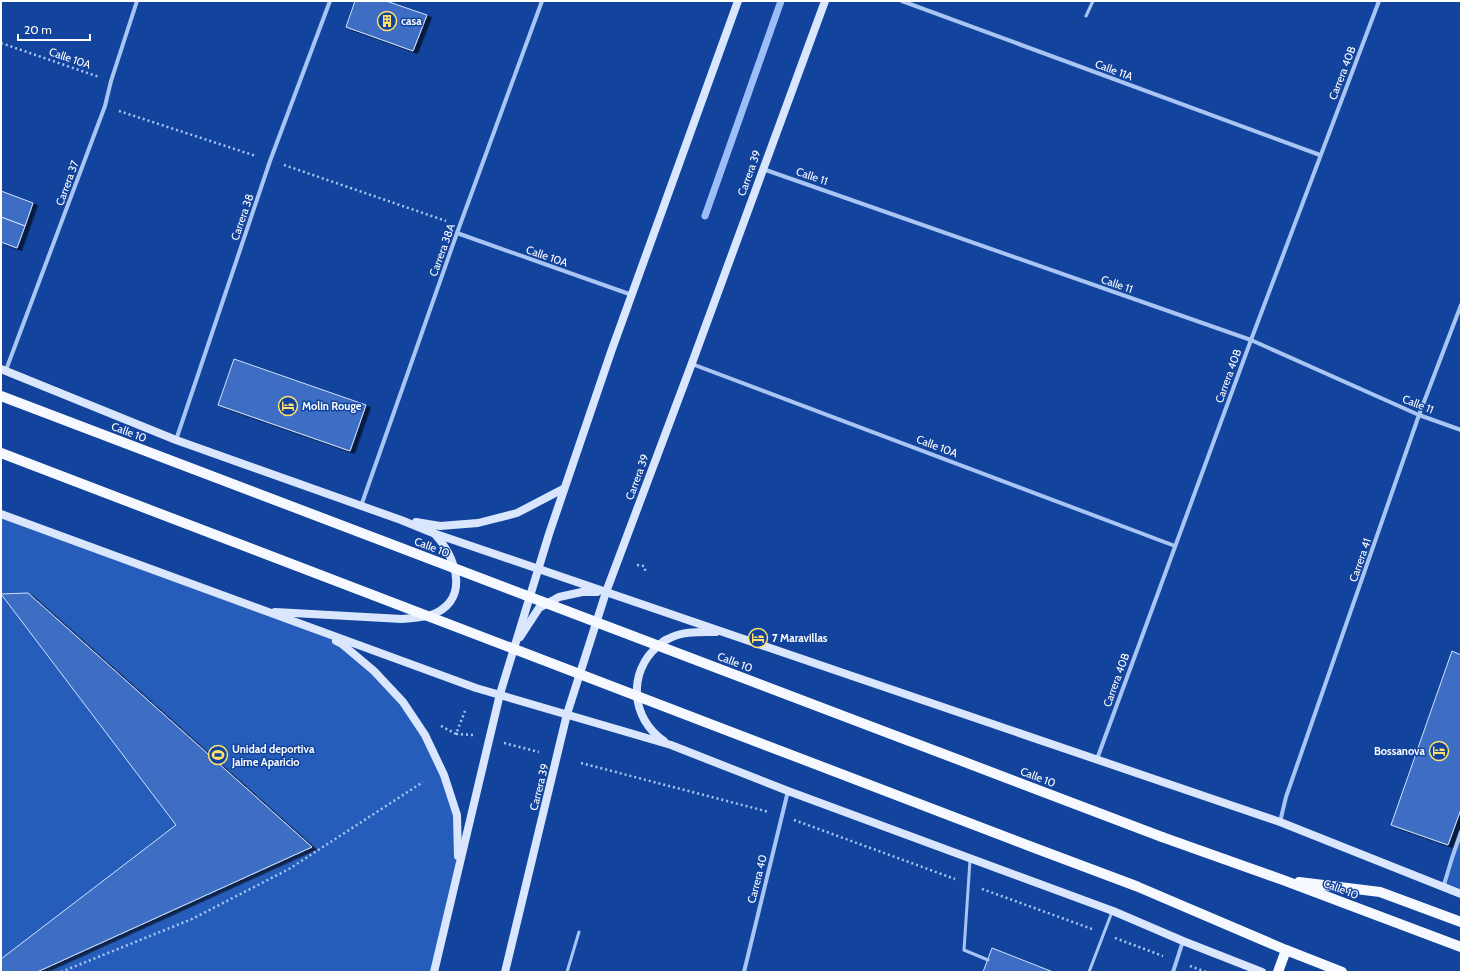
<svg xmlns="http://www.w3.org/2000/svg" width="1462" height="973" font-family="Cabin,sans-serif">
<defs>
<filter id="shadow"><feDropShadow dx="4.5" dy="2.5" stdDeviation="0" flood-color="#0009"/></filter>
</defs>
<rect width="100%" height="100%" fill="#13449d"/>
<g fill="#265dbb">
<path d="M 1,514 L 305,626 L 342,644 L 374,671 L 425,735 L 457,815 L 459,868 L 434,972 L 1,972 Z"/>
<path d="M 1461,832 L 1461,894 L 1443,888 Z"/>
</g>
<g fill="none" stroke-linecap="round" stroke-linejoin="round">
<path stroke="#9bbef7" stroke-width="7" d="M 705,216 L 781,1"/>
</g>
<g fill="#3c6ec4" stroke="#d2e2fd" filter="url(#shadow)">
<path d="M 355,1 L 386,1 L 427,15 L 413,51 L 346,27 Z"/>
<path d="M 1,191 L 33,203 L 25,226 L 1,217 Z"/>
<path d="M 1,217 L 25,226 L 17,248 L 1,242 Z"/>
<path d="M 234,359 L 366,405 L 350,451 L 218,405 Z"/>
<path d="M 28,593 L 312,847 L 37,972 L 1,972 L 1,959 L 176,825 L 1,594 Z"/>
<path d="M 1452,651 L 1461,655 L 1461,809 L 1448,845 L 1391,825 Z"/>
<path d="M 992,948 L 1053,972 L 983,972 Z"/>
</g>
<g fill="none" stroke-linecap="round" stroke-linejoin="round">
<g stroke="#a9c5f4" stroke-width="2.5" stroke-dasharray="2 3" stroke-linecap="butt">
<path d="M 1,43 L 99,77"/>
<path d="M 119,111 L 256,156"/>
<path d="M 284,165 L 446,221"/>
<path d="M 637,565 L 644,566 L 646,573"/>
<path d="M 441,726 L 456,734 L 465,711"/>
<path d="M 456,734 L 473,735"/>
<path d="M 504,743 L 539,752"/>
<path d="M 581,763 L 769,812"/>
<path d="M 794,820 L 955,879"/>
<path d="M 982,889 L 1092,929"/>
<path d="M 1115,938 L 1163,956"/>
<path d="M 1190,966 L 1206,972"/>
<path d="M 61,972 L 192,919 L 289,869 L 423,782"/>
</g>
<g stroke="#a9c5f4" stroke-width="3">
<path d="M 1086,16 L 1093,1"/>
<path d="M 970,860 L 964,950 L 988,960"/>
<path d="M 567,972 L 579,932"/>
<path d="M 1089,972 L 1112,912"/>
</g>
<g stroke="#a9c5f4" stroke-width="4">
<path d="M 902,1 L 1320,155"/>
<path d="M 763,169 L 1251,340 L 1419,415 L 1461,430"/>
<path d="M 457,233 L 632,295"/>
<path d="M 692,364 L 1175,546"/>
<path d="M 6,370 L 105,106 L 111,81 L 137,1"/>
<path d="M 176,440 L 270,161 L 330,1"/>
<path d="M 361,506 L 457,233 L 542,1"/>
<path d="M 1097,759 L 1251,340 L 1379,1"/>
<path d="M 1280,822 L 1286,797 L 1419,415 L 1461,305"/>
<path d="M 1443,888 L 1452,858 L 1461,832"/>
<path d="M 744,972 L 788,791"/>
<path d="M 1173,972 L 1183,941"/>
</g>
<g stroke="#d9e6fd" stroke-width="8">
<path d="M 1,369 L 176,440 L 401,520 L 433,533 L 1280,822 L 1461,894"/>
<path d="M 1,514 L 476,688 L 671,745 L 788,791 L 1113,911 L 1183,941 L 1262,972"/>
<path d="M 416,522 L 440,526 L 478,523 L 517,513 L 563,489"/>
<path d="M 275,612 L 402,619 C 414,618 426,618 436,613 C 471,596 454,554 434,533"/>
<path d="M 520,637 L 539,608 L 559,597 L 582,592 L 597,592"/>
<path d="M 336,641 L 342,644 L 374,671 L 403,702 L 425,735 L 444,775 L 457,815 L 458,856"/>
<path d="M 664,741 C 631,719 627,672 658,646 C 661,644 664,640 668,639 C 682,631 700,632 716,632"/>
<path d="M 434,972 L 500,694 L 549,534 L 611,352 L 738,1"/>
<path d="M 505,972 L 567,714 L 606,592 L 692,363 L 825,1"/>
</g>
<g stroke="#f6f9ff" stroke-width="10">
<path d="M 1162,837 L 1283,880 L 1461,947"/>
<path d="M 1299,882 L 1380,892 L 1461,922"/>
<path d="M 1136,886 L 1286,950 L 1342,972"/>
<path d="M 1278,972 L 1286,950"/>
</g>
<g stroke="#f6f9ff" stroke-width="10">
<path d="M 1,396 L 1162,837"/>
<path d="M 1,453 L 1040,850 L 1136,886"/>
</g>
</g>
<defs>
<symbol id="building-ring" viewBox="-11 -11 22 22"><circle r="9.5" fill="#13449d" stroke="#ffe16c" stroke-width="1.5"/><path d="M-4-6H4V6H1V3H-1V6H-4ZM-2.5-4.3h1.7v1.8h-1.7ZM.8-4.3h1.7v1.8H.8ZM-2.5-1h1.7V.8h-1.7ZM.8-1h1.7V.8H.8Z" fill="#ffe16c"/></symbol>
<symbol id="hotel-ring" viewBox="-11 -11 22 22"><circle r="9.5" fill="#13449d" stroke="#ffe16c" stroke-width="1.5"/><path d="M-6-4.5h1.5V1H6V5H4.5V3h-9V5H-6ZM-4 0a1.8 1.8 0 1 1 3.6 0ZM.5 0V-2.5h3Q6-2.5 6 0Z" fill="#ffe16c"/></symbol>
<symbol id="stadium-ring" viewBox="-11 -11 22 22"><circle r="9.5" fill="#13449d" stroke="#ffe16c" stroke-width="1.5"/><path d="M0-5a6.5 5 0 1 0 0 10a6.5 5 0 1 0 0-10ZM-3.5-1.8h7v3.6h-7Z" fill="#ffe16c"/></symbol>
</defs>
<g fill-rule="evenodd">
<use href="#building-ring" x="376" y="10" width="22" height="22"/>
<use href="#hotel-ring" x="277" y="395" width="22" height="22"/>
<use href="#hotel-ring" x="747" y="627" width="22" height="22"/>
<use href="#hotel-ring" x="1428" y="740" width="22" height="22"/>
<use href="#stadium-ring" x="207" y="744" width="22" height="22"/>
</g>
<g text-anchor="middle" stroke-width="3" stroke-linejoin="round" paint-order="stroke">
<g font-size="11" font-weight="bold" fill="#fff" stroke="#13449d" text-anchor="start">
<text x="401" y="25">casa</text>
<text x="302" y="410">Molin Rouge</text>
<text x="772" y="642">7 Maravillas</text>
<text x="232" y="753">Unidad deportiva<tspan x="232" dy="13">Jaime Aparicio</tspan></text>
<text x="1425" y="755" text-anchor="end">Bossanova</text>
</g>
<g font-size="11" fill="#fff" stroke="#13449d">
<text transform="translate(70 58) rotate(19)" y="4">Calle 10A</text>
<text transform="translate(1114 70) rotate(20)" y="4">Calle 11A</text>
<text transform="translate(1342 73) rotate(-69)" y="4">Carrera 40B</text>
<text transform="translate(749 173) rotate(-70)" y="4">Carrera 39</text>
<text transform="translate(812 176) rotate(19)" y="4">Calle 11</text>
<text transform="translate(67 183) rotate(-70)" y="4">Carrera 37</text>
<text transform="translate(242 217) rotate(-71)" y="4">Carrera 38</text>
<text transform="translate(442 250) rotate(-70)" y="4">Carrera 38A</text>
<text transform="translate(547 256) rotate(19)" y="4">Calle 10A</text>
<text transform="translate(1117 284) rotate(19)" y="4">Calle 11</text>
<text transform="translate(1228 376) rotate(-70)" y="4">Carrera 40B</text>
<text transform="translate(1418 404) rotate(22)" y="4">Calle 11</text>
<text transform="translate(129 432) rotate(21)" y="4">Calle 10</text>
<text transform="translate(937 446) rotate(21)" y="4">Calle 10A</text>
<text transform="translate(637 477) rotate(-70)" y="4">Carrera 39</text>
<text transform="translate(432 547) rotate(21)" y="4">Calle 10</text>
<text transform="translate(1360 560) rotate(-71)" y="4">Carrera 41</text>
<text transform="translate(735 662) rotate(21)" y="4">Calle 10</text>
<text transform="translate(1116 680) rotate(-70)" y="4">Carrera 40B</text>
<text transform="translate(1038 777) rotate(21)" y="4">Calle 10</text>
<text transform="translate(539 787) rotate(-76)" y="4">Carrera 39</text>
<text transform="translate(757 879) rotate(-76)" y="4">Carrera 40</text>
<text transform="translate(1341 889) rotate(21)" y="4">Calle 10</text>
</g>
</g>
<rect width="1462" height="973" fill="none" stroke="#ffffff" stroke-width="4"/>
<path d="M18 34v6h72v-6" fill="none" stroke="#ffffff" stroke-width="2"/>
<text x="24" y="34" font-size="12" fill="#ffffff" stroke="#13449d" stroke-width="3" paint-order="stroke">20 m</text>
</svg>
